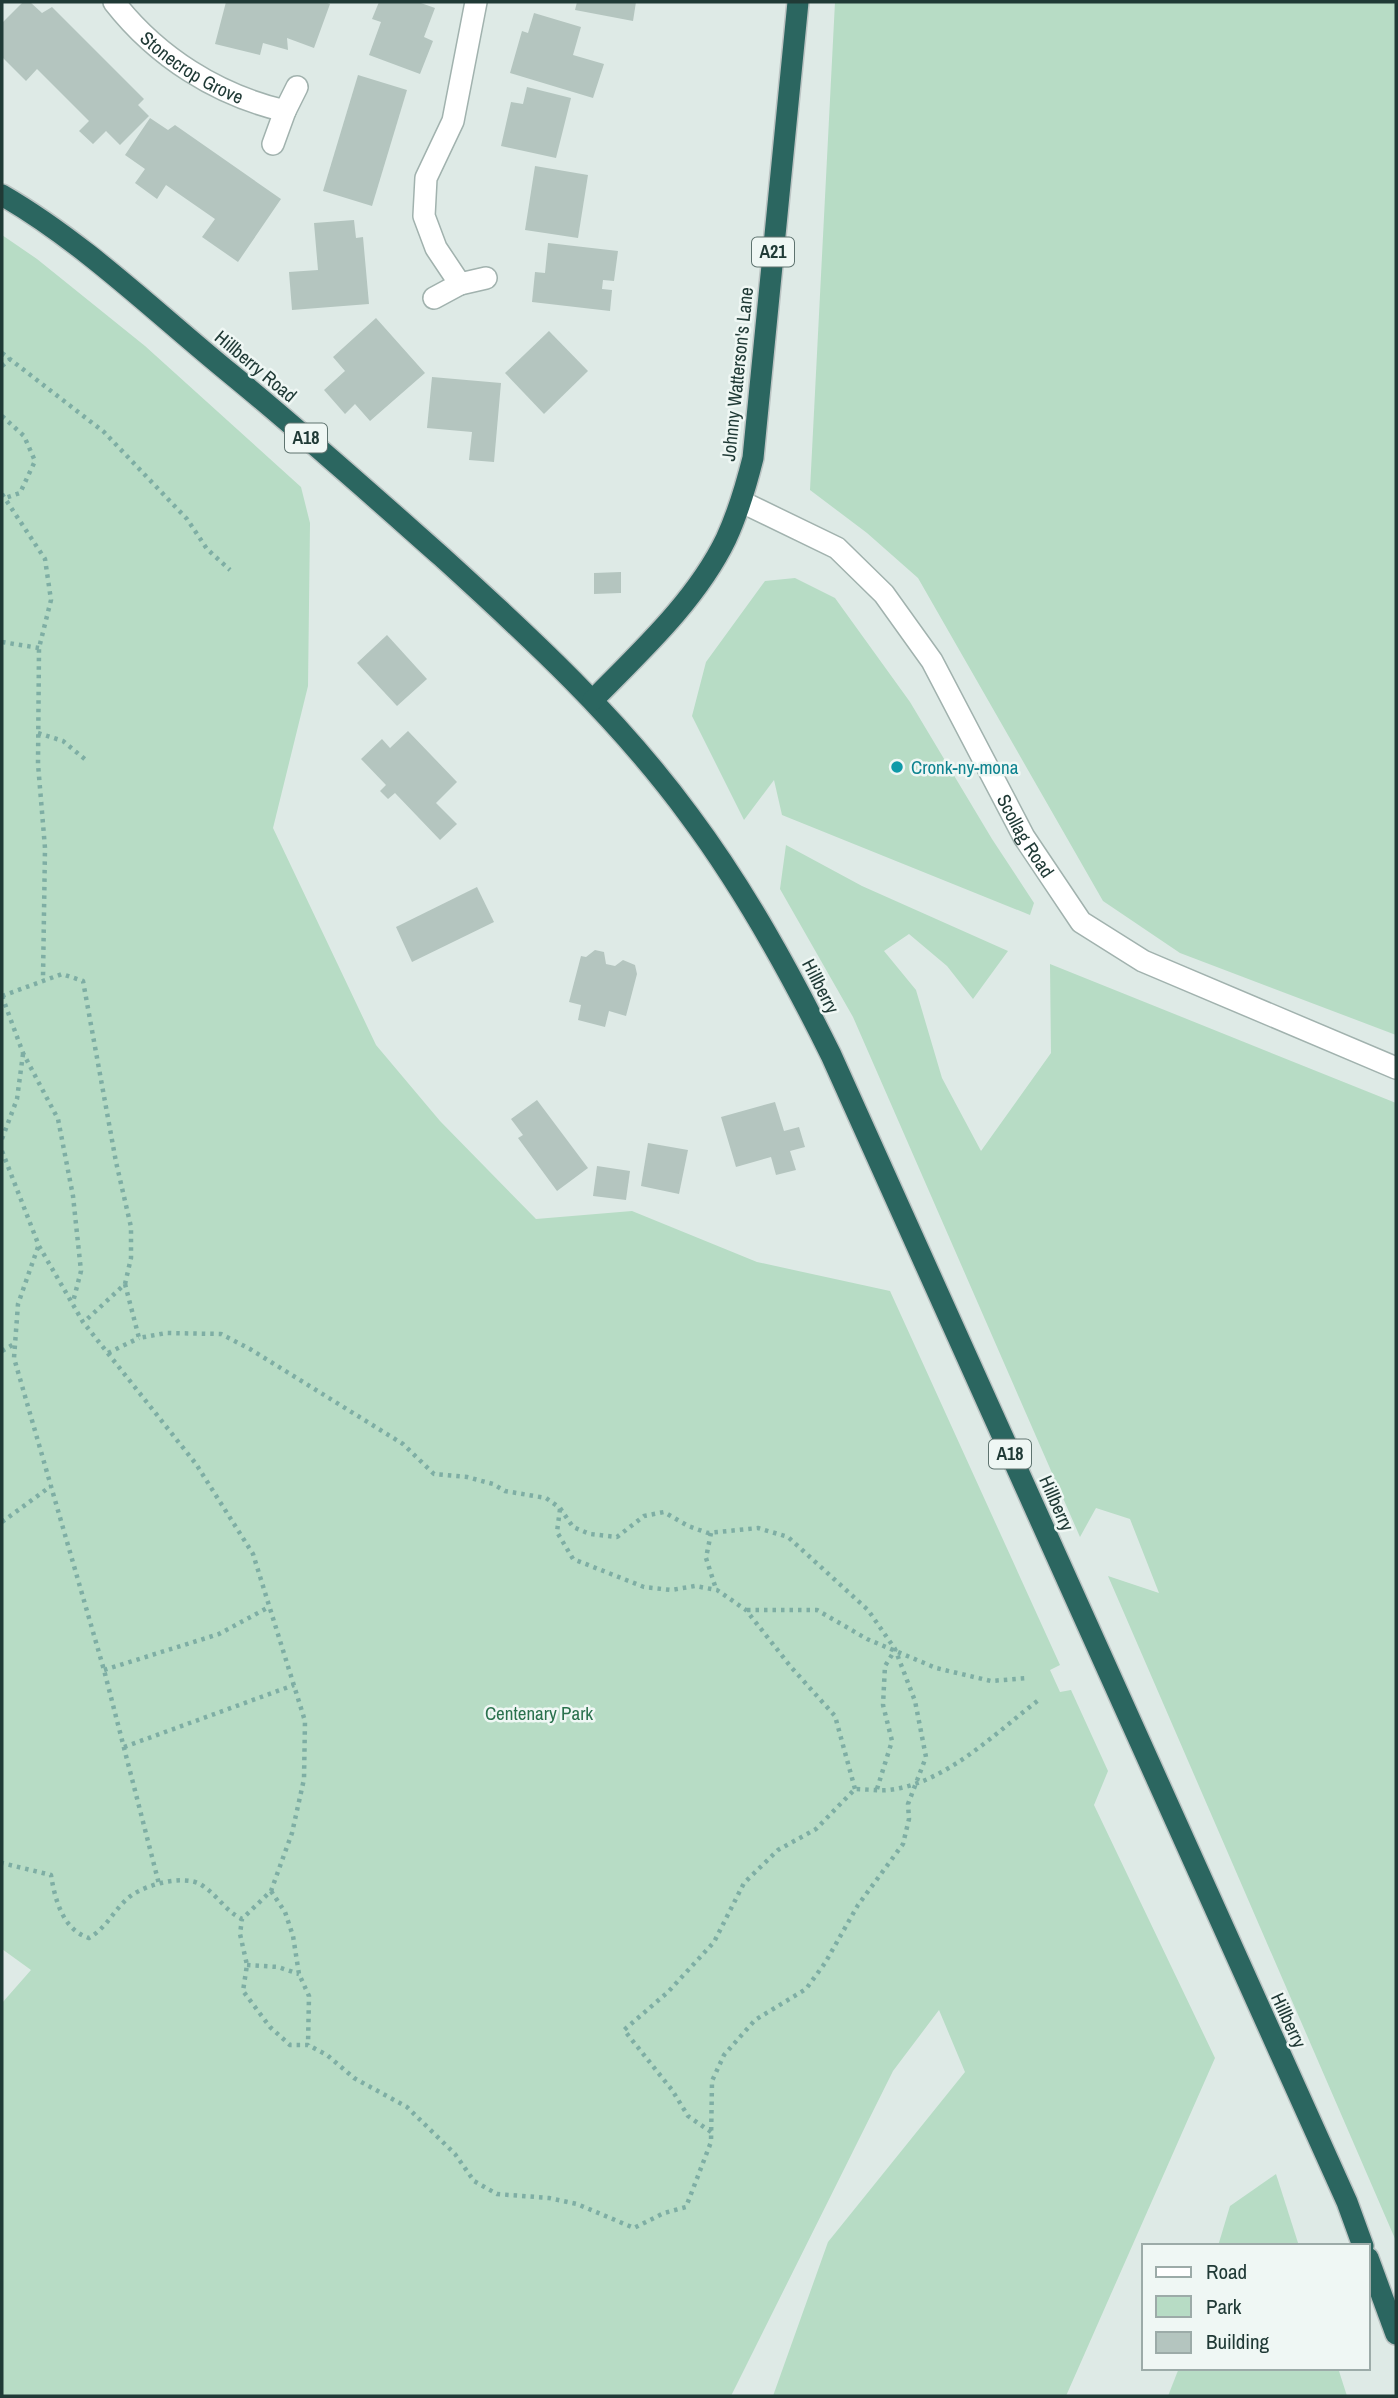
<svg xmlns="http://www.w3.org/2000/svg" width="1398" height="2398" font-family="'Archivo Narrow',sans-serif">
<rect width="100%" height="100%" fill="#deeae6"/>
<g fill="#b7dcc5">
<path d="M 835,2 L 1396,2 L 1396,1035 L 1180,953 L 1103,901 L 918,578 L 867,533 L 810,490 Z"/>
<path d="M 2,235 L 37,259 L 145,346 L 301,487 L 310,523 L 308,686 L 273,828 L 376,1045 L 440,1121 L 536,1219 L 632,1211 L 757,1262 L 890,1291 L 1060,1665 L 1050,1670 L 1060,1692 L 1071,1690 L 1108,1771 L 1094,1805 L 1215,2058 L 1066,2396 L 773,2396 L 828,2242 L 965,2072 L 939,2010 L 893,2071 L 731,2396 L 2,2396 L 2,2003 L 31,1970 L 2,1949 Z"/>
<path d="M 795,578 L 835,598 L 910,702 L 992,839 L 1034,903 L 1030,915 L 782,815 L 774,780 L 744,820 L 692,716 L 706,662 L 765,581 Z"/>
<path d="M 786,845 L 862,886 L 1008,951 L 973,999 L 947,966 L 909,934 L 884,951 L 916,990 L 942,1078 L 981,1151 L 1051,1053 L 1050,964 L 1396,1103 L 1396,2241 L 1108,1576 L 1159,1593 L 1130,1519 L 1096,1508 L 1080,1537 L 853,1017 L 780,889 Z"/>
<path d="M 1276,2174 L 1299,2246 L 1218,2246 L 1230,2206 Z"/>
<path d="M 1179,2368 L 1338,2368 L 1347,2396 L 1168,2396 Z"/>
</g>
<g fill="#b4c5bf">
<path d="M 23,2 L 30,2 L 42,13 L 52,7 L 144,99 L 138,105 L 149,116 L 120,145 L 106,131 L 93,144 L 79,131 L 89,121 L 37,69 L 26,81 L 2,57 L 2,23 Z"/>
<path d="M 226,2 L 325,2 L 330,4 L 314,48 L 287,38 L 288,50 L 263,43 L 260,55 L 215,44 Z"/>
<path d="M 379,2 L 418,2 L 435,8 L 424,37 L 433,41 L 420,74 L 369,55 L 381,22 L 372,19 Z"/>
<path d="M 577,2 L 636,2 L 633,21 L 575,10 Z"/>
<path d="M 534,13 L 581,27 L 573,55 L 604,64 L 593,98 L 510,73 L 522,31 L 528,33 Z"/>
<path d="M 358,75 L 407,90 L 372,206 L 323,191 Z"/>
<path d="M 527,87 L 571,98 L 556,158 L 501,146 L 511,102 L 523,104 Z"/>
<path d="M 150,118 L 168,130 L 175,125 L 281,199 L 238,262 L 202,237 L 215,219 L 166,185 L 157,199 L 135,183 L 145,169 L 125,155 Z"/>
<path d="M 535,166 L 588,175 L 578,238 L 525,230 Z"/>
<path d="M 354,220 L 356,238 L 363,237 L 369,304 L 292,310 L 289,272 L 318,270 L 314,223 Z"/>
<path d="M 548,243 L 618,251 L 614,281 L 603,280 L 602,289 L 612,290 L 610,311 L 532,302 L 535,272 L 545,273 Z"/>
<path d="M 376,318 L 425,373 L 370,421 L 355,404 L 345,414 L 324,390 L 345,371 L 333,357 Z"/>
<path d="M 549,331 L 588,371 L 544,414 L 505,373 Z"/>
<path d="M 432,377 L 501,383 L 494,462 L 469,460 L 472,432 L 427,428 Z"/>
<path d="M 621,572 L 621,593 L 594,594 L 594,573 Z"/>
<path d="M 387,635 L 427,679 L 397,706 L 357,663 Z"/>
<path d="M 408,731 L 457,782 L 436,803 L 457,824 L 440,840 L 395,793 L 388,799 L 380,791 L 386,785 L 361,759 L 382,739 L 390,748 Z"/>
<path d="M 477,887 L 494,922 L 412,962 L 396,927 Z"/>
<path d="M 595,950 L 604,952 L 606,964 L 615,966 L 623,960 L 635,965 L 637,974 L 626,1016 L 609,1011 L 605,1027 L 578,1020 L 581,1005 L 569,1002 L 581,956 L 586,957 Z"/>
<path d="M 537,1100 L 588,1168 L 557,1191 L 518,1138 L 523,1135 L 511,1119 Z"/>
<path d="M 775,1102 L 784,1131 L 799,1127 L 805,1147 L 790,1151 L 796,1170 L 776,1175 L 771,1157 L 736,1167 L 721,1117 Z"/>
<path d="M 648,1143 L 688,1150 L 679,1194 L 641,1186 Z"/>
<path d="M 597,1166 L 630,1171 L 626,1200 L 593,1196 Z"/>
</g>
<g fill="none" stroke-linecap="round" stroke-linejoin="round">
<defs>
<g id="minor">
<path id="s1" d="M 114,2 C 157,57 217,95 285,111 L 273,144"/>
<path d="M 476,2 L 453,121 L 426,178 L 424,216 L 436,248 L 460,284 L 486,278"/>
<path d="M 285,111 L 297,87"/>
<path d="M 434,298 L 460,284"/>
<path id="s2" d="M 742,502 L 837,548 L 884,594 L 932,661 L 1024,837 L 1081,922 L 1143,961 L 1396,1068"/>
</g>
<g id="highway">
<path d="M 2,195 C 85,243 156,313 231,374 C 303,433 372,495 442,557 C 530,637 618,718 689,815 C 745,890 790,972 831,1055 L 1347,2202 L 1363,2246"/>
<path d="M 593,700 C 640,652 696,601 726,539 C 738,513 746,486 753,458 L 798,2"/>
<path d="M 1368,2258 L 1396,2334"/>
</g>
</defs>
<use href="#minor" stroke="#a1b2ae" stroke-width="24"/>
<use href="#highway" stroke="#bcc4c3" stroke-width="24"/>
<g stroke="#7eaea4" stroke-width="4.5" stroke-dasharray="3.5 5" stroke-linecap="butt">
<path d="M 2,353 L 104,432 L 187,519 L 207,549 L 230,570"/>
<path d="M 2,366 L 10,359"/>
<path d="M 2,416 L 24,436 L 35,461 L 20,493 L 5,498"/>
<path d="M 2,494 L 45,559 L 51,600 L 39,648 L 38,764 L 45,848 L 43,978"/>
<path d="M 2,642 L 39,648"/>
<path d="M 38,733 L 63,741 L 87,761"/>
<path d="M 2,996 L 62,974 L 83,981 L 116,1162 L 131,1227 L 131,1258 L 125,1284 L 84,1322"/>
<path d="M 2,996 L 23,1053 L 58,1119 L 73,1196 L 81,1271 L 73,1302"/>
<path d="M 2,1139 L 17,1099 L 23,1054"/>
<path d="M 2,1151 L 39,1246 L 83,1322 L 196,1464 L 253,1554 L 305,1721 L 304,1779 L 292,1833 L 271,1891 L 242,1919 C 225,1911 217,1894 200,1884 C 183,1875 148,1884 132,1895 C 115,1907 108,1927 89,1938 C 63,1930 55,1900 51,1875 L 2,1863"/>
<path d="M 38,1247 L 18,1304 L 14,1358 L 104,1670 L 159,1884"/>
<path d="M 125,1284 L 139,1338 L 166,1333 L 221,1334 L 250,1349 L 403,1444 L 434,1474 L 467,1477 L 493,1484 L 505,1491 L 546,1498 L 560,1508 L 573,1527 L 590,1534 L 617,1537 L 644,1516 L 664,1512 L 688,1526 L 708,1533 L 758,1528 L 788,1537 L 868,1610 L 895,1649 L 915,1701 L 926,1757 L 908,1804 L 909,1819 L 903,1844 L 858,1905 L 825,1963 L 806,1989 L 755,2020 L 724,2055 L 712,2081 L 711,2142 L 686,2207 L 664,2213 L 634,2228 L 577,2204 L 549,2198 L 497,2194 L 474,2181 L 455,2154 L 407,2107 L 354,2078 L 327,2055 L 308,2045 L 290,2045 L 270,2027 L 243,1991 L 247,1965 L 240,1934 L 242,1919"/>
<path d="M 2,1351 L 14,1344"/>
<path d="M 108,1353 L 139,1338"/>
<path d="M 560,1509 L 557,1532 L 573,1559 L 644,1587 L 671,1590 L 695,1586 L 717,1590 L 746,1610 L 791,1667 L 835,1716 L 855,1789"/>
<path d="M 2,1522 L 51,1486"/>
<path d="M 711,1533 L 706,1558 L 716,1589"/>
<path d="M 747,1610 L 817,1610 L 867,1639 L 936,1668 L 991,1681 L 1028,1678"/>
<path d="M 104,1670 L 219,1634 L 269,1607"/>
<path d="M 124,1747 L 294,1685"/>
<path d="M 877,1789 L 892,1741 L 883,1705 L 885,1666 L 895,1650"/>
<path d="M 271,1891 L 285,1912 L 293,1936 L 299,1974 L 309,1996 L 308,2045"/>
<path d="M 247,1965 L 278,1967 L 299,1974"/>
<path d="M 711,2132 L 688,2116 L 672,2090 L 624,2030 L 668,1992 L 714,1942 L 744,1883 L 778,1850 L 816,1829 L 855,1789 C 866,1789 877,1791 888,1790 C 946,1784 996,1732 1040,1699"/>
</g>
<use href="#minor" stroke="#fff" stroke-width="21"/>
<use href="#highway" stroke="#2b6660" stroke-width="21"/>
</g>
<circle fill="#0f9aa8" stroke="#eff7f4" stroke-width="2.5" cx="897" cy="767" r="7"/>
<g text-anchor="middle" stroke-width="5" stroke-linejoin="round" paint-order="stroke">
<g fill="#eff7f4" stroke="#5e736f" stroke-width="2">
<rect x="752" y="237.5" width="42" height="29" rx="5"/>
<rect x="285" y="423.5" width="42" height="29" rx="5"/>
<rect x="989" y="1439.5" width="42" height="29" rx="5"/>
</g>
<g font-size="18" font-weight="bold" fill="#203a36">
<text x="773" y="258">A21</text>
<text x="306" y="444">A18</text>
<text x="1010" y="1460">A18</text>
</g>
<g font-size="19" fill="#203a36" stroke="#eff7f4">
<text dy="7" stroke="none"><textPath href="#s1" startOffset="103">Stonecrop Grove</textPath></text>
<text transform="translate(256 366) rotate(40)" y="7">Hillberry Road</text>
<text transform="translate(737 374) rotate(-84)" y="7">Johnny Watterson's Lane</text>
<text dy="7" stroke="none"><textPath href="#s2" startOffset="452">Scollag Road</textPath></text>
<text transform="translate(821 986) rotate(63)" y="7">Hillberry</text>
<text transform="translate(1057 1503) rotate(66)" y="7">Hillberry</text>
<text transform="translate(1289 2020) rotate(65)" y="7">Hillberry</text>
</g>
<g font-size="19" fill="#0d838f" stroke="#eff7f4" text-anchor="start">
<text x="911" y="774">Cronk-ny-mona</text>
</g>
<g font-size="19" fill="#2a714d" stroke="#eff7f4">
<text x="539" y="1720">Centenary Park</text>
</g>
</g>
<rect width="1398" height="2398" fill="none" stroke="#203a36" stroke-width="7"/>
<rect x="1142" y="2244" width="228" height="126" fill="#eff7f4" stroke="#9caba8" stroke-width="2"/>
<rect x="1156" y="2267" width="35" height="10" fill="#ffffff" stroke="#9caba8" stroke-width="2"/>
<text x="1206" y="2279" font-size="21" fill="#203a36">Road</text>
<rect x="1156" y="2296" width="35" height="21" fill="#b7dcc5" stroke="#9caba8" stroke-width="2"/>
<text x="1206" y="2314" font-size="21" fill="#203a36">Park</text>
<rect x="1156" y="2332" width="35" height="21" fill="#b4c5bf" stroke="#9caba8" stroke-width="2"/>
<text x="1206" y="2349" font-size="21" fill="#203a36">Building</text>
</svg>
